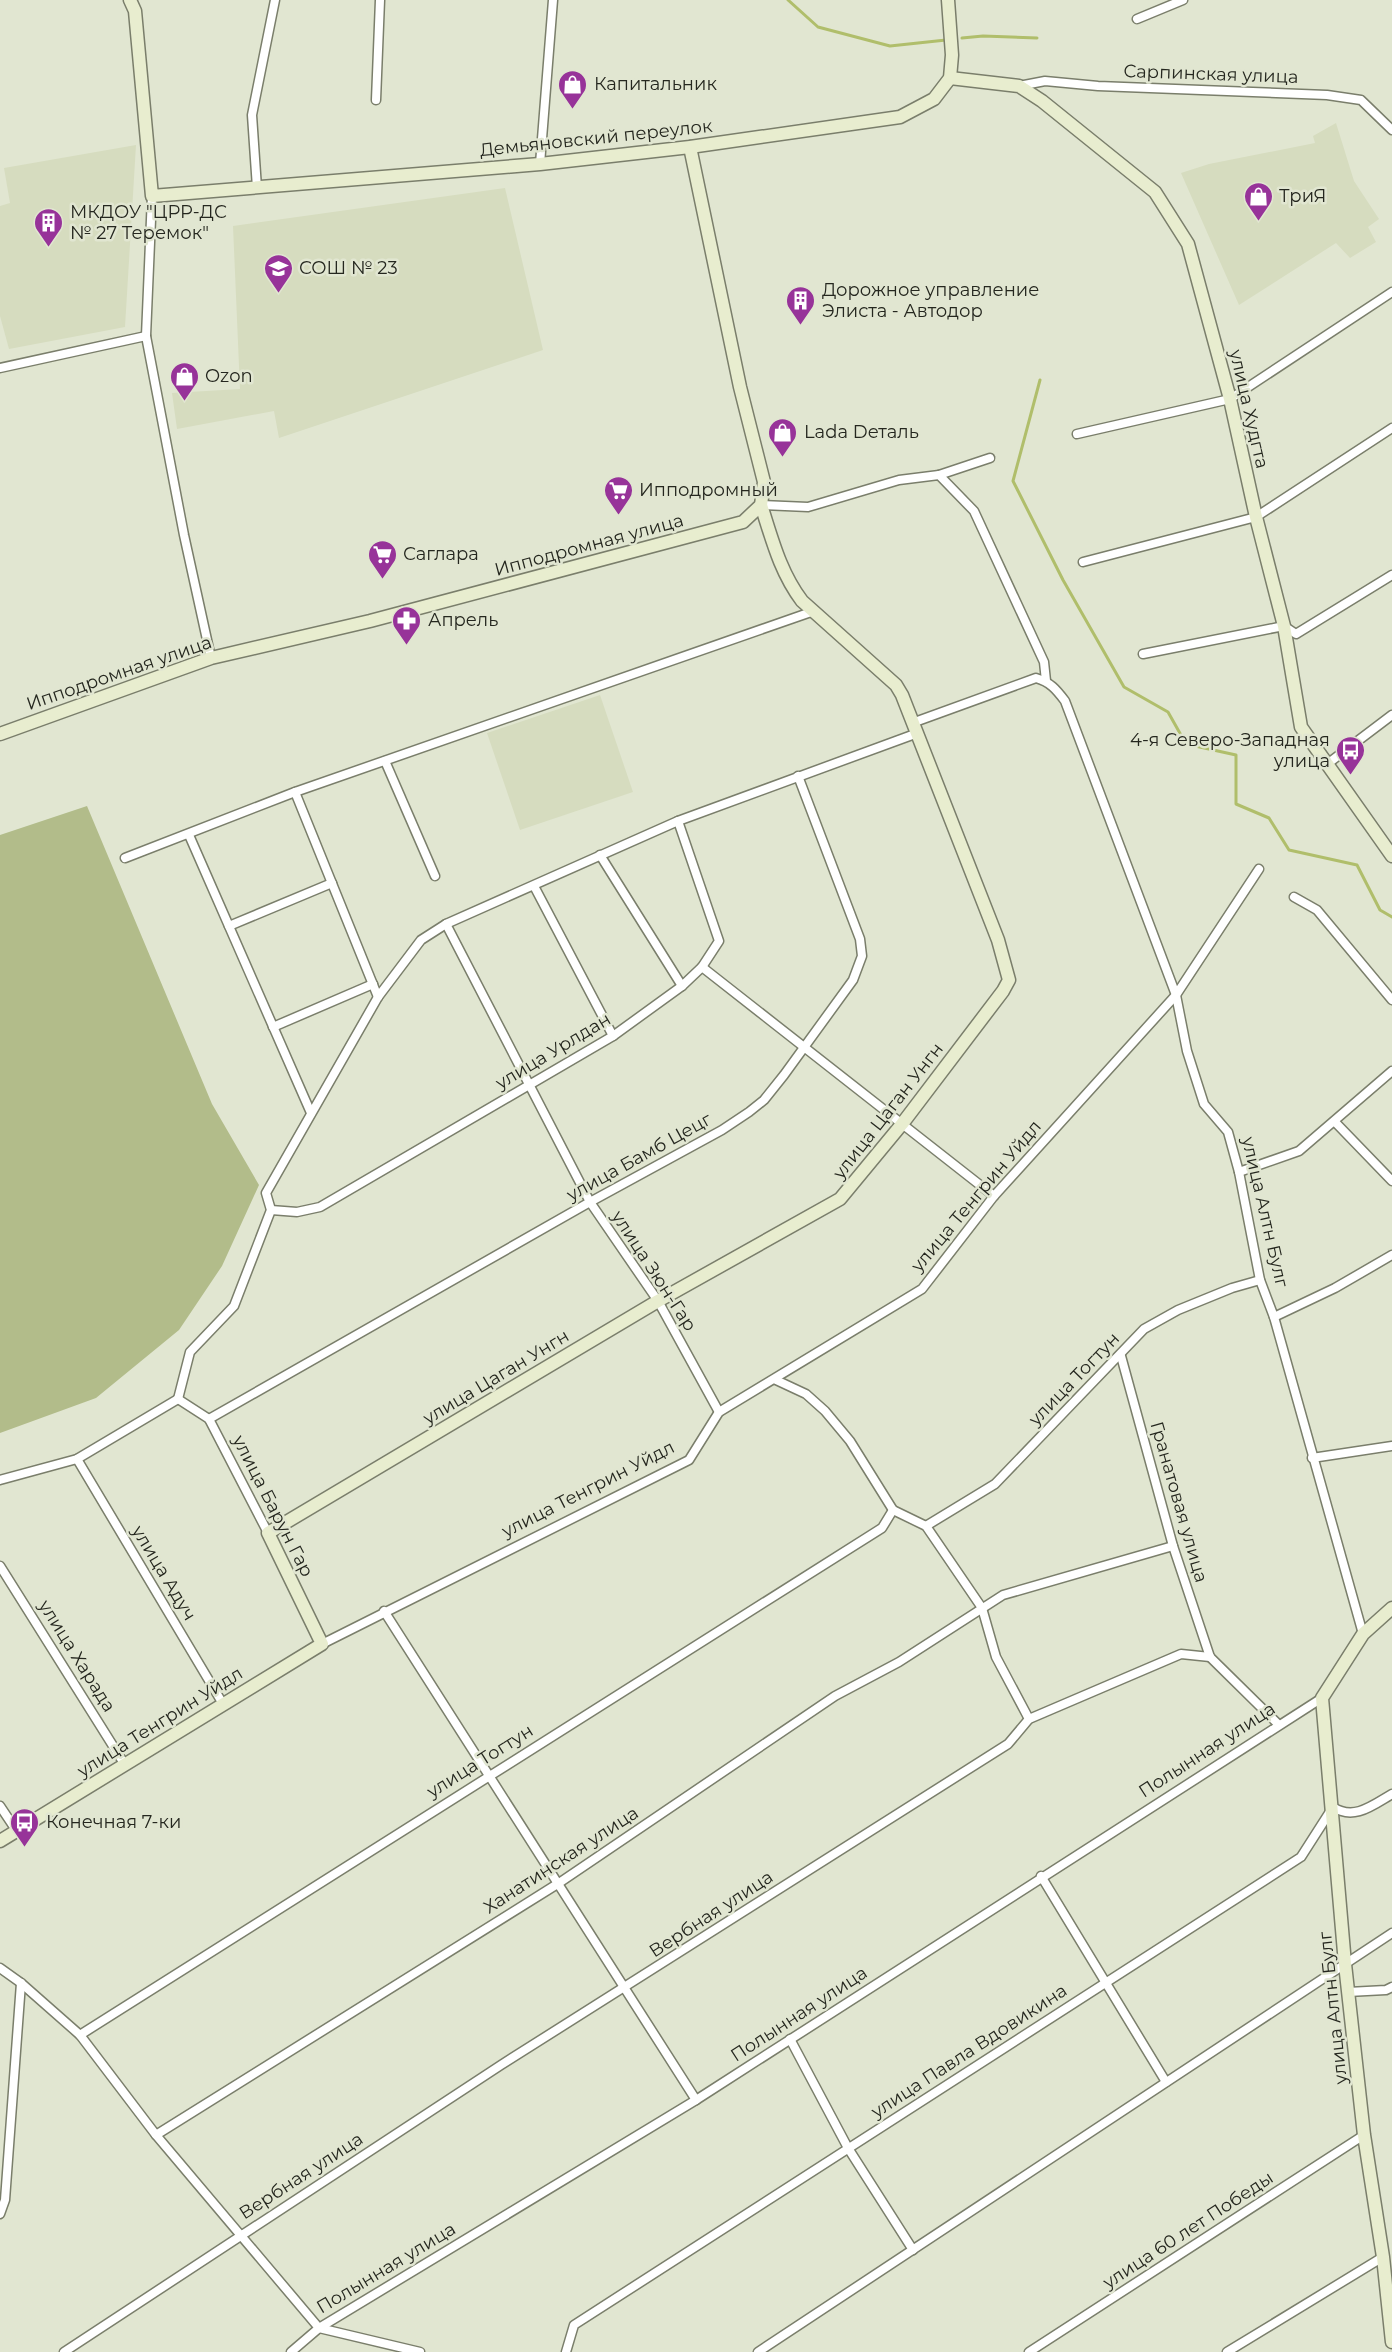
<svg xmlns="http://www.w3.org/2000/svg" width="1392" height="2352" font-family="Montserrat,sans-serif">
<rect width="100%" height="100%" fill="#e1e6d1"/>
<g fill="#d6dcbf">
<path d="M 1336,123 L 1354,181 L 1379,219 L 1368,227 L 1376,242 L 1350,258 L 1336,243 L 1239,305 L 1181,173 L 1209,164 L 1315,143 L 1313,136 Z"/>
<path d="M 136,145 L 125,327 L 9,349 L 0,316 L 0,206 L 10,203 L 4,168 Z"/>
<path d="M 505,188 L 543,350 L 279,438 L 274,411 L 177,429 L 172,393 L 240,389 L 233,226 Z"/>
<path d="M 600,695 L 633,792 L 520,830 L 487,733 Z"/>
</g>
<path fill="#b2bc8a" d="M 87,806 L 212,1104 L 259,1185 L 222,1266 L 179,1330 L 96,1398 L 0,1433 L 0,835 Z"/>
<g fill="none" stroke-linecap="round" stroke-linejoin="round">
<g stroke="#b0be6b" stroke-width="3">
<path d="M 788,0 L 818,27 L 890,46 L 946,40"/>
<path d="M 962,38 L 983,36 L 1037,38"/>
<path d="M 1040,380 L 1013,481 L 1063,580 L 1124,687 L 1168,712 L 1186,744 L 1236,755 L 1236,804 L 1269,818 L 1289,850 L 1357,865 L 1380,910 L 1392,917"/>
</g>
<defs>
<g id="street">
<path d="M 1137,19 L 1183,0"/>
<path d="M 1019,86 L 1045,81 L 1098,86 L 1327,95 L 1361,100 L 1392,130"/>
<path d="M 376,100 L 380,0"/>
<path d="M 540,164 L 553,0"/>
<path d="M 257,188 L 252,115 L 275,0"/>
<path d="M 152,196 L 146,336 L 184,535 L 211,658"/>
<path d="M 0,368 L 146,336"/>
<path d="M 1077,434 L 1230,399 L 1392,292"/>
<path d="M 939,475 L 990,458"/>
<path d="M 761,505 L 808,507 L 899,480 L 939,475 L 974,511 L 1044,662 L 1046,681"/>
<path d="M 1083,562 L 1256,517 L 1392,428"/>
<path d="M 1143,654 L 1284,626 L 1296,634 L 1392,575"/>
<path d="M 912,723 L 1036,678 C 1050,682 1056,689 1065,701 L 1176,995 L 1187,1051 L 1204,1104 L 1228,1132 L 1239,1172 L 1260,1280 L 1274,1317 L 1363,1634"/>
<path d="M 385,761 L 435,876"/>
<path d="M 1326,765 L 1392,715"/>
<path d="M 295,792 L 378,997"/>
<path d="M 189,835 L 311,1113"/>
<path d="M 600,855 L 682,986"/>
<path d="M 125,858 L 295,792 L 814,611"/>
<path d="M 534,886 L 613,1036"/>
<path d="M 1294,897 L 1317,910 L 1392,1000"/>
<path d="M 446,924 L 590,1202 L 658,1301 L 719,1412"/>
<path d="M 229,926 L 332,883"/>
<path d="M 702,967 L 994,1196"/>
<path d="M 273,1027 L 373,984"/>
<path d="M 1335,1122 L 1392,1181"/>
<path d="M 1239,1172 L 1299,1151 L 1392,1071"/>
<path d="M 271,1210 L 297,1212 L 320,1207 L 613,1036 L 682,986 L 702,967 L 719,941 L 678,821"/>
<path d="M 1274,1317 L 1335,1288 L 1392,1255"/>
<path d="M 1121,1356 L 1173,1546 L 1210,1657 L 1278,1724"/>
<path d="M 776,1380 L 806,1394 L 825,1411 L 850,1441 L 893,1510 L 926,1526 L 982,1608 L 996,1657 L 1029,1719"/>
<path d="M 178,1399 L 190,1352 L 234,1306 L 271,1210 L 266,1193 L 378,997 L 421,940 L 446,924 L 678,821 L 915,734"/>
<path d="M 178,1399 L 209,1419 L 268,1533"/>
<path d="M 209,1419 L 590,1202 L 722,1130 L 749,1112 L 764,1100 L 784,1075 L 853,980 L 862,956 L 860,939 L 798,776"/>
<path d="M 1312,1458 L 1392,1446"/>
<path d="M 77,1459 L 223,1704"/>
<path d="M 0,1480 L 77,1459 L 178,1399"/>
<path d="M 926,1526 L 995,1484 L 1144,1329 L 1178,1310 L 1232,1288 L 1260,1280"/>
<path d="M 0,1566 L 125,1765"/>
<path d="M 384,1611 L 696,2100"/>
<path d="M 322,1644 L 689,1460 L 719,1412 L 922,1289 L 994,1196 L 1176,995 L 1259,869"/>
<path d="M 0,1806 L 16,1830"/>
<path d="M 1041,1876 L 1166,2082"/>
<path d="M 0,1968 L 21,1983 L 80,2035 L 156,2135 L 319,2328 L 420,2352"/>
<path d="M 1348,1992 L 1386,1990 L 1392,1987"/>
<path d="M 80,2035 L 882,1528 L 893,1510"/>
<path d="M 790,2039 L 848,2148 L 913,2250"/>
<path d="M 156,2135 L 559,1883 L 835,1696 L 899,1662 L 1003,1595 L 1173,1546"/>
<path d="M 0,2214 L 5,2200 L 21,1983"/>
<path d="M 64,2352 L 501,2065 L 1008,1744 L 1029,1719 L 1181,1654 L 1210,1657"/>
<path d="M 291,2352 L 319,2328 L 696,2100 L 1322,1698"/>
<path d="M 566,2352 L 574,2325 L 1301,1857 L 1333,1807 C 1354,1821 1373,1805 1392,1794"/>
<path d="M 758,2352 L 1392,1933"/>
<path d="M 1029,2352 L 1364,2135"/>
<path d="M 1227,2352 L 1383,2257"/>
</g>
<g id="secondary">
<path d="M 130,0 L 135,11 L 152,196 L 540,164 L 690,147 L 900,117 L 934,99 L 950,78 L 952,55 L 948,0"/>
<path d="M 950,78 L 1019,86 L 1042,101 L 1155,192 L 1188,244 L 1230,399 L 1256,517 L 1284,626 L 1301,727 L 1392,856"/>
<path d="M 0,734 L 211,658 L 370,621 L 743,522 L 761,505 L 764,482 L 740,387 L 690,147"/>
<path d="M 1392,1608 L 1363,1634 L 1322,1698 L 1345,1964 L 1364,2135 L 1383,2257 L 1392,2342"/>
<path d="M 0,1841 L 322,1644 L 268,1533 L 658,1301 L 840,1199 L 902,1124 L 1003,991 L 1009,980 L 998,940 L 902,695 L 896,685 L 802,601 C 780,572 772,539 761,505"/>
</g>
</defs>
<use href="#street" stroke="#7a7e6b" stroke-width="11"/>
<use href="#secondary" stroke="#7a7e6b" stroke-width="15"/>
<use href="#street" stroke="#fff" stroke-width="8"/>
<use href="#secondary" stroke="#e8edcf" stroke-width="12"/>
</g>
<defs>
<symbol id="shop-pin" viewBox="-11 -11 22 30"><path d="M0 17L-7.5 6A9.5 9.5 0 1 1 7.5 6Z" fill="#973399" stroke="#e1e6d1"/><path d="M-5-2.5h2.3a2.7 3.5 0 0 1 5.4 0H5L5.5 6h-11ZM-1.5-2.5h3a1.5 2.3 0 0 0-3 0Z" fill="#fff"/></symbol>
<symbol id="building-pin" viewBox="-11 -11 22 30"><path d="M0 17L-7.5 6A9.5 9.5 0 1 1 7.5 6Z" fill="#973399" stroke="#e1e6d1"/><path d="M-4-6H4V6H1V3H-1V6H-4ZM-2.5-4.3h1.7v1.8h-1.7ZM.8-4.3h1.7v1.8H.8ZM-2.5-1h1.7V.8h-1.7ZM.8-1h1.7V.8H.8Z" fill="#fff"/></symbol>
<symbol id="school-pin" viewBox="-11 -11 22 30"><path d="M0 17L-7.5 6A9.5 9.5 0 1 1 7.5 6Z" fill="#973399" stroke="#e1e6d1"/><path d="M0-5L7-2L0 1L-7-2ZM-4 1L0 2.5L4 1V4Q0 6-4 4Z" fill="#fff"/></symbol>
<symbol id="supermarket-pin" viewBox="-11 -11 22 30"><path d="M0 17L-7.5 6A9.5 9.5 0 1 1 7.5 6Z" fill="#973399" stroke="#e1e6d1"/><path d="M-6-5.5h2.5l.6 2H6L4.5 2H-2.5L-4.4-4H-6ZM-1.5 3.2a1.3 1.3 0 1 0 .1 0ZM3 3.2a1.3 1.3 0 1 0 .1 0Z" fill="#fff"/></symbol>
<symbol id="pharmacy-pin" viewBox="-11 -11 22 30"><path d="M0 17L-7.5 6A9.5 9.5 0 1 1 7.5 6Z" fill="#973399" stroke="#e1e6d1"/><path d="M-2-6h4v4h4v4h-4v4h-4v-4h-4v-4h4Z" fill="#fff"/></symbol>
<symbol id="bus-pin" viewBox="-11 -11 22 30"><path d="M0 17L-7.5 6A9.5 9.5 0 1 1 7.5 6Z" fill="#973399" stroke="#e1e6d1"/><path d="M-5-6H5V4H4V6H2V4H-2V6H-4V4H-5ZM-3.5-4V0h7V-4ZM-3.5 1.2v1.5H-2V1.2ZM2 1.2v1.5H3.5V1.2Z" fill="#fff"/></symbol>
</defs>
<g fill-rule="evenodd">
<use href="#shop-pin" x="556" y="68" width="33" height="45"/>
<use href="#shop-pin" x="1242" y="180" width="33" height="45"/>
<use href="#building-pin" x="32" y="206" width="33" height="45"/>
<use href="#school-pin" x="262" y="252" width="33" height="45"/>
<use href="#building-pin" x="784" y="284" width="33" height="45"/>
<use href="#shop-pin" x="168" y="360" width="33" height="45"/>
<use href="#shop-pin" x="766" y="416" width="33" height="45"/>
<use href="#supermarket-pin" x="602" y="474" width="33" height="45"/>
<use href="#supermarket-pin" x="366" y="538" width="33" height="45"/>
<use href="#pharmacy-pin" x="390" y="604" width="33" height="45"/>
<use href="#bus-pin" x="1334" y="734" width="33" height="45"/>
<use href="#bus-pin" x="8" y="1806" width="33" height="45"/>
</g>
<g text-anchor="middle" stroke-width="5" stroke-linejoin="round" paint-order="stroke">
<g font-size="18" fill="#25271f" stroke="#e1e6d1">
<text transform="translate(1211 74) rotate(2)" y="6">Сарпинская улица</text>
<text transform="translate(596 138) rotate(-6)" y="6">Демьяновский переулок</text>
<text transform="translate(1249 409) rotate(77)" y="6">улица Худгта</text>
<text transform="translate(589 545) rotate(-15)" y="6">Ипподромная улица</text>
<text transform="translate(119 673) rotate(-19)" y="6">Ипподромная улица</text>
<text transform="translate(553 1051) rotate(-31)" y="6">улица Урлдан</text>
<text transform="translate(888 1111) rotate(-52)" y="6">улица Цаган Унгн</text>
<text transform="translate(639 1157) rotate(-29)" y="6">улица Бамб Цецг</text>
<text transform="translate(976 1196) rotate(-50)" y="6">улица Тенгрин Уйдл</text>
<text transform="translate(1265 1212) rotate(77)" y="6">улица Алтн Булг</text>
<text transform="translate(654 1271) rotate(57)" y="6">улица Зюн-Гар</text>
<text transform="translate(496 1377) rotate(-31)" y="6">улица Цаган Унгн</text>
<text transform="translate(1074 1379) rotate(-46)" y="6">улица Тогтун</text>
<text transform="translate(588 1489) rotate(-27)" y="6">улица Тенгрин Уйдл</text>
<text transform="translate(1179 1502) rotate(74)" y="6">Гранатовая улица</text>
<text transform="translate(273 1506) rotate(63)" y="6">улица Барун Гар</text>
<text transform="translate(164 1573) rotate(59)" y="6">улица Адуч</text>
<text transform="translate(77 1656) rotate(58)" y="6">улица Харада</text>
<text transform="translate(160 1722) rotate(-32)" y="6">улица Тенгрин Уйдл</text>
<text transform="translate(1207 1750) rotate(-33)" y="6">Полынная улица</text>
<text transform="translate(480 1761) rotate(-32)" y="6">улица Тогтун</text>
<text transform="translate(561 1860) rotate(-33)" y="6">Ханатинская улица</text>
<text transform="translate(711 1914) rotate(-33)" y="6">Вербная улица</text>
<text transform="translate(1333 2008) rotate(-96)" y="6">улица Алтн Булг</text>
<text transform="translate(799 2014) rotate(-33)" y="6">Полынная улица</text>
<text transform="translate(969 2051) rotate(-33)" y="6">улица Павла Вдовикина</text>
<text transform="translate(301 2176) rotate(-33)" y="6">Вербная улица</text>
<text transform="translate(1188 2230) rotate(-33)" y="6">улица 60 лет Победы</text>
<text transform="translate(386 2268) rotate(-31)" y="6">Полынная улица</text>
</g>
<g font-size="18" fill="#25271f" stroke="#e1e6d1" text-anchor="start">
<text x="594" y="90">Капитальник</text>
<text x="1279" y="202">ТриЯ</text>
<text x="70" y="218">МКДОУ "ЦРР-ДС<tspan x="70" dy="21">№ 27 Теремок"</tspan></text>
<text x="299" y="274">СОШ № 23</text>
<text x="822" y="296">Дорожное управление<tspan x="822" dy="21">Элиста - Автодор</tspan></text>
<text x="205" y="382">Ozon</text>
<text x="804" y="438">Lada Dеталь</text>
<text x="639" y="496">Ипподромный</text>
<text x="403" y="560">Саглара</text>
<text x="428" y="626">Апрель</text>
<text x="1330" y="746" text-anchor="end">4-я Северо-Западная<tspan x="1330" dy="21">улица</tspan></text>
<text x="46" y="1828">Конечная 7-ки</text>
</g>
</g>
</svg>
